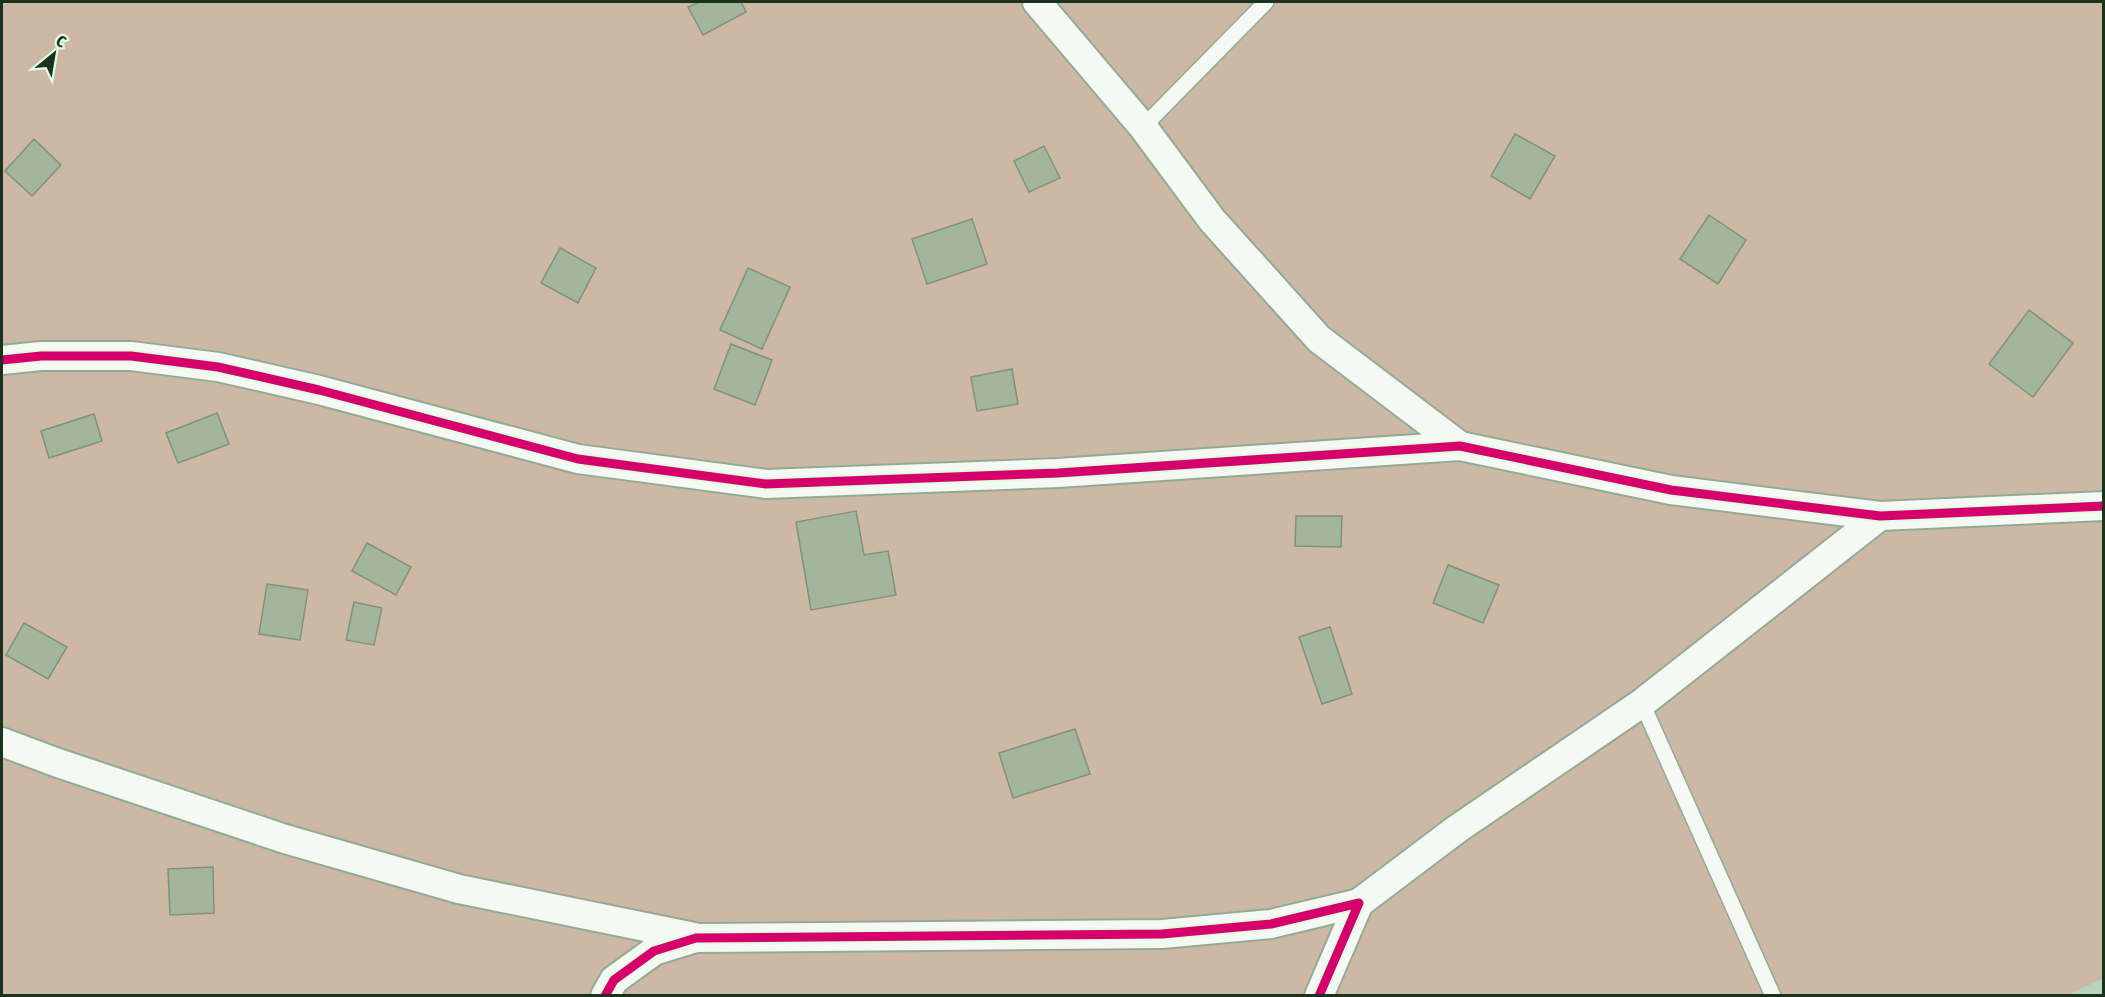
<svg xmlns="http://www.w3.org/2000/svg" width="2105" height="997" font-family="'Fira Sans Condensed',sans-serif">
<rect width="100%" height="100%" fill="#b6d6b9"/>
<path fill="#cdb7a5" d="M 2,2 L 2103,2 L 2104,978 L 2068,995 L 2,996 Z"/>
<g fill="#a3b69d" stroke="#80937a" stroke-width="1.5">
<path d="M 699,2 L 741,2 L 746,12 L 703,35 L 688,7 Z"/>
<path d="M 1515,134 L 1555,156 L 1530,199 L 1491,176 Z"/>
<path d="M 34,139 L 61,165 L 32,196 L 5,171 Z"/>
<path d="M 1044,146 L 1060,178 L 1029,192 L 1014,161 Z"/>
<path d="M 1709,215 L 1746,240 L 1718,284 L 1680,259 Z"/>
<path d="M 972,219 L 987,264 L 927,284 L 912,239 Z"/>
<path d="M 560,248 L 596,268 L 578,303 L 541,283 Z"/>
<path d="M 748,268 L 790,287 L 762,349 L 720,330 Z"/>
<path d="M 2029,310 L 2073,343 L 2033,397 L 1989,364 Z"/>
<path d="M 731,344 L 772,360 L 755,405 L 714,389 Z"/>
<path d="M 1012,369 L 1018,404 L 977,411 L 971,377 Z"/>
<path d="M 217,413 L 229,444 L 178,463 L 166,433 Z"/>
<path d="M 94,414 L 102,441 L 49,458 L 41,431 Z"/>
<path d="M 856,511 L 864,555 L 888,551 L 896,595 L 811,610 L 796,522 Z"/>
<path d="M 1296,516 L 1342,516 L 1341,547 L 1295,546 Z"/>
<path d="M 367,543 L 411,567 L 396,595 L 352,571 Z"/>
<path d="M 1448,565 L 1499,585 L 1483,623 L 1433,603 Z"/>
<path d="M 267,584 L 308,590 L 300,640 L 259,634 Z"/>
<path d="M 354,602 L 382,608 L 374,645 L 346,640 Z"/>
<path d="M 24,623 L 67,647 L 48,679 L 6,655 Z"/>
<path d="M 1330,627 L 1352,694 L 1322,704 L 1299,637 Z"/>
<path d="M 1075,729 L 1090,774 L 1013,798 L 999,753 Z"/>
<path d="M 213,867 L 214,913 L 170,915 L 168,869 Z"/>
</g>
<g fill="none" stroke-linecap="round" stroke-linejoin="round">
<defs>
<g id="lane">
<path d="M 1143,127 L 1266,2"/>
<path d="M 1642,703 L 1773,996"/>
</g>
<g id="street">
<path d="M 1037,2 L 1143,127 L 1212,220 L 1319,339 L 1460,446"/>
<path d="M 2,360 L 41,356 L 131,356 L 218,367 L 319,390 L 578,459 L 766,484 L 1058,473 L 1460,446 L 1671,490 L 1880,516 L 2104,506"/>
<path d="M 2,742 L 58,763 L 285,839 L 459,889 L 694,937"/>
<path d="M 1359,903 L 1457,829 L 1642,703 L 1880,516"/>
<path d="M 605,996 L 614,980 L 654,951 L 696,938 L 1162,934 L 1271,924 L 1359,903 L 1319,996"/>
</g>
</defs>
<use href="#lane" stroke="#92ab95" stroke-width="18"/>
<use href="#street" stroke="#92ab95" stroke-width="32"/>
<use href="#lane" stroke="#f4f9f4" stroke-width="15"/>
<use href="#street" stroke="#f4f9f4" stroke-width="28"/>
<defs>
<g id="cycleway">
<path d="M 2,360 L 41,356 L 131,356 L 218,367 L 319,390 L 578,459 L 766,484 L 1058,473 L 1460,446 L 1671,490 L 1880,516 L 2104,506"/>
<path d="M 605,996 L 614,980 L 654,951 L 696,938 L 1162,934 L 1271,924 L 1359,903 L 1319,996"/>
</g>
</defs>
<use href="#cycleway" stroke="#dffde1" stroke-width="13"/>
<use href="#cycleway" stroke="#d6006c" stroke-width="9"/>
</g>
<rect width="2105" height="997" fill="none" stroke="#1b331e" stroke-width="6"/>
<g transform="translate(54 54) rotate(30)" stroke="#dffde1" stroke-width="4.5" paint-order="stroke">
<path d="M0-4.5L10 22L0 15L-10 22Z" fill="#1b331e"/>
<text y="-9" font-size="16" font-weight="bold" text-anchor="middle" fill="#1b331e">С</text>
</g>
</svg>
